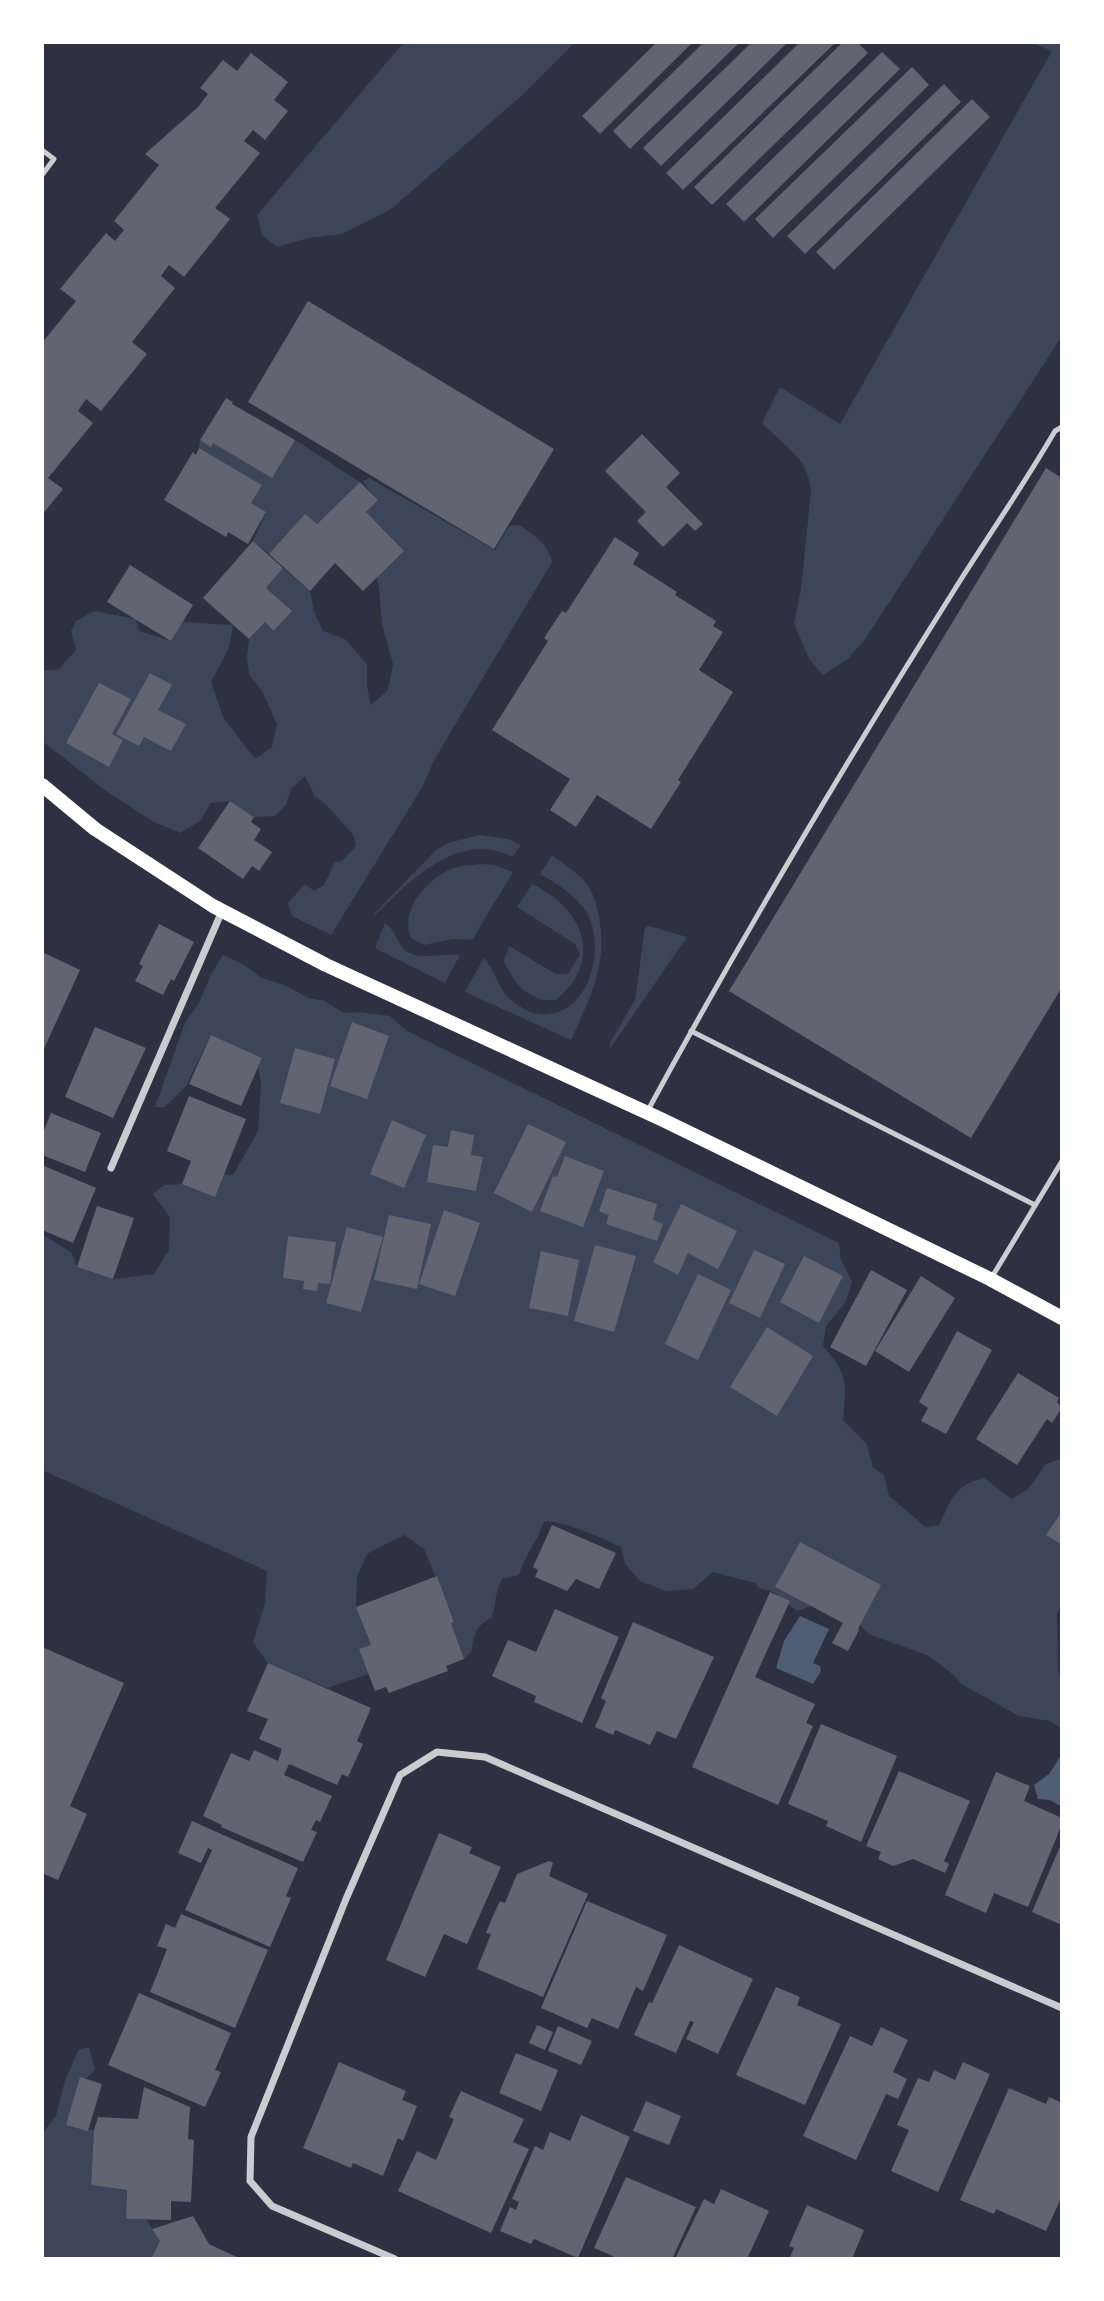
<svg xmlns="http://www.w3.org/2000/svg" width="1104" height="2301" font-family="Signika,sans-serif">
<rect width="100%" height="100%" fill="#2d3142"/>
<g fill="#3c4559">
<path d="M 404,42 L 575,42 L 519,98 L 390,210 L 342,234 L 308,238 L 277,247 L 262,235 L 257,215 Z"/>
<path d="M 1030,42 L 1062,42 L 1062,336 L 866,638 L 848,659 L 823,675 L 809,659 L 794,623 L 801,589 L 811,491 C 808,457 784,446 762,423 L 780,387 L 840,424 L 1052,51 Z"/>
<path d="M 200,440 L 211,446 L 213,443 L 295,440 L 360,482 L 317,524 L 305,515 L 269,554 L 253,541 L 266,513 L 251,503 L 262,485 L 199,448 Z"/>
<path d="M 369,478 L 495,550 L 509,526 L 519,525 C 534,535 548,543 552,562 L 433,762 L 423,786 L 331,935 L 292,916 L 288,903 L 305,884 L 314,891 L 324,885 L 335,862 L 342,861 L 356,846 L 353,834 L 326,805 L 314,795 L 305,776 L 291,789 L 286,805 L 275,816 L 254,817 L 230,801 L 211,803 L 200,821 L 180,833 L 154,822 L 106,791 L 42,741 L 42,670 L 58,670 L 76,650 L 71,631 L 76,621 L 94,611 L 136,619 L 139,631 L 171,641 L 182,622 L 233,625 L 229,648 L 211,682 L 223,717 L 255,759 L 272,747 L 277,724 L 262,691 L 249,674 L 247,657 L 249,639 L 265,622 L 275,631 L 291,611 L 266,588 L 283,568 L 310,591 L 314,612 L 323,631 L 345,639 L 367,664 L 367,686 L 371,705 L 388,690 L 393,664 L 382,624 L 379,590 L 366,512 L 378,500 L 362,481 Z"/>
<path d="M 479,835 L 508,839 L 521,845 L 512,857 C 460,829 409,882 375,915 L 374,914 L 436,850 L 448,843 Z"/>
<path d="M 552,855 C 562,863 573,870 582,878 C 593,889 596,903 599,917 C 608,965 590,998 571,1040 L 465,992 L 484,958 C 493,969 496,980 503,991 C 508,999 524,1010 533,1013 C 540,1015 548,1014 555,1013 C 592,1003 603,948 589,917 C 580,898 558,884 540,874 Z"/>
<path d="M 482,864 L 494,865 L 513,872 L 472,940 L 453,939 L 424,945 L 411,938 C 399,910 428,877 454,868 C 463,865 473,865 482,864 Z"/>
<path d="M 532,884 C 583,908 605,960 556,1000 C 528,1002 515,984 504,961 L 509,946 L 556,974 L 568,974 L 580,955 L 575,944 L 517,907 Z"/>
<path d="M 385,923 C 396,931 396,941 405,950 C 419,962 443,952 460,955 L 445,983 L 375,948 Z"/>
<path d="M 649,926 L 687,937 L 609,1050 L 610,1043 L 635,1000 L 644,934 L 645,928 Z"/>
<path d="M 223,955 L 243,964 L 260,977 L 287,986 L 308,998 L 325,1001 L 343,1013 L 360,1012 L 390,1016 L 407,1031 L 839,1243 L 841,1260 L 852,1282 L 845,1303 L 826,1326 L 823,1346 C 849,1376 846,1382 843,1420 L 866,1443 L 873,1467 L 884,1475 L 889,1496 L 926,1527 L 939,1525 C 953,1498 953,1486 984,1478 L 1012,1499 L 1028,1489 L 1046,1464 L 1062,1458 L 1062,1511 L 1047,1535 L 1062,1545 L 1062,1604 L 1057,1613 L 1058,1671 L 1062,1679 L 1062,1729 L 1050,1721 L 1019,1716 L 963,1685 L 950,1672 L 927,1655 L 868,1634 L 855,1619 L 824,1601 L 798,1611 C 784,1602 779,1590 760,1589 L 755,1583 L 713,1572 L 693,1589 L 666,1591 L 640,1581 L 625,1564 L 621,1547 C 596,1536 571,1523 544,1521 C 538,1541 525,1555 519,1575 L 502,1579 C 495,1592 496,1604 492,1618 C 476,1625 473,1635 472,1651 L 464,1659 L 451,1623 L 454,1621 L 424,1549 L 404,1535 L 367,1554 L 357,1577 L 356,1607 L 371,1645 L 360,1649 L 369,1674 L 327,1688 L 268,1663 L 253,1642 L 265,1603 L 267,1571 L 42,1470 L 42,1234 L 71,1252 L 77,1267 L 113,1279 L 154,1274 L 169,1250 L 170,1217 L 153,1194 L 164,1185 L 182,1184 L 218,1174 L 233,1175 L 258,1131 L 261,1082 L 258,1068 L 262,1058 L 211,1035 L 186,1086 L 165,1107 L 155,1107 L 185,1023 L 199,1003 L 211,974 Z"/>
<path d="M 89,2047 L 95,2070 L 84,2081 L 73,2124 L 70,2127 L 94,2130 L 91,2185 L 127,2190 L 126,2219 L 147,2220 L 160,2241 L 151,2259 L 42,2259 L 42,2134 L 56,2116 L 64,2084 L 78,2050 Z"/>
</g>
<g fill="#4f5d75">
<path d="M 800,1616 L 829,1629 L 813,1663 L 820,1666 L 821,1671 L 813,1684 L 776,1668 L 784,1641 Z"/>
<path d="M 1062,1754 L 1062,1807 L 1050,1800 L 1038,1799 L 1034,1785 L 1049,1774 Z"/>
</g>
<g fill="#626471">
<path d="M 657,42 L 693,42 L 600,134 L 582,116 Z"/>
<path d="M 704,42 L 740,42 L 630,149 L 613,131 Z"/>
<path d="M 752,42 L 788,42 L 661,166 L 643,148 Z"/>
<path d="M 800,42 L 836,42 L 683,190 L 666,173 Z"/>
<path d="M 843,42 L 857,42 L 868,53 L 712,205 L 694,187 Z"/>
<path d="M 882,52 L 900,69 L 744,222 L 726,204 Z"/>
<path d="M 251,53 L 288,82 L 274,100 L 288,111 L 265,140 L 253,130 L 244,141 L 260,153 L 215,208 L 230,219 L 184,277 L 169,265 L 161,276 L 175,288 L 132,342 L 147,354 L 101,411 L 86,399 L 78,411 L 93,423 L 48,478 L 63,489 L 42,515 L 42,343 L 76,301 L 60,289 L 106,233 L 115,241 L 124,230 L 114,221 L 159,165 L 145,154 L 198,107 L 208,94 L 200,88 L 223,60 L 237,71 Z"/>
<path d="M 912,67 L 929,85 L 773,238 L 755,219 Z"/>
<path d="M 944,84 L 961,102 L 805,254 L 787,236 Z"/>
<path d="M 972,99 L 990,117 L 834,270 L 816,252 Z"/>
<path d="M 308,301 L 554,449 L 494,549 L 248,402 Z"/>
<path d="M 226,398 L 233,402 L 232,404 L 295,440 L 272,478 L 213,443 L 211,447 L 200,440 Z"/>
<path d="M 642,434 L 680,473 L 666,487 L 703,524 L 695,531 L 687,523 L 663,547 L 637,521 L 646,512 L 605,471 Z"/>
<path d="M 199,448 L 262,485 L 251,503 L 266,512 L 248,544 L 228,532 L 226,537 L 164,500 L 193,452 L 196,455 Z"/>
<path d="M 1046,468 L 1062,478 L 1062,987 L 971,1138 L 729,991 Z"/>
<path d="M 360,482 L 378,500 L 366,512 L 404,551 L 363,591 L 335,563 L 310,591 L 269,554 L 305,514 L 317,524 Z"/>
<path d="M 615,537 L 639,553 L 633,564 L 677,592 L 675,595 L 716,621 L 713,626 L 723,632 L 699,670 L 733,692 L 678,780 L 681,782 L 651,829 L 597,795 L 576,827 L 550,810 L 570,779 L 492,730 L 548,641 L 544,638 L 562,611 L 566,613 Z"/>
<path d="M 253,541 L 283,568 L 266,588 L 292,611 L 274,631 L 265,622 L 249,639 L 203,598 Z"/>
<path d="M 130,565 L 193,605 L 171,641 L 107,602 Z"/>
<path d="M 150,673 L 172,685 L 158,710 L 186,724 L 171,751 L 144,737 L 139,746 L 116,734 Z"/>
<path d="M 99,683 L 131,699 L 112,734 L 123,740 L 109,767 L 66,743 Z"/>
<path d="M 230,801 L 254,817 L 251,822 L 261,829 L 254,840 L 272,852 L 259,871 L 252,866 L 243,879 L 198,848 Z"/>
<path d="M 159,924 L 194,942 L 174,981 L 171,979 L 163,995 L 135,981 L 143,966 L 139,964 Z"/>
<path d="M 42,952 L 80,970 L 42,1053 Z"/>
<path d="M 352,1022 L 389,1036 L 367,1099 L 330,1086 Z"/>
<path d="M 95,1027 L 146,1048 L 113,1118 L 65,1097 Z"/>
<path d="M 211,1035 L 262,1058 L 241,1106 L 189,1084 Z"/>
<path d="M 295,1048 L 335,1059 L 320,1114 L 280,1103 Z"/>
<path d="M 189,1096 L 246,1119 L 215,1197 L 182,1184 L 191,1161 L 167,1151 Z"/>
<path d="M 51,1113 L 101,1133 L 85,1172 L 42,1155 L 42,1135 Z"/>
<path d="M 392,1120 L 426,1135 L 404,1188 L 370,1174 Z"/>
<path d="M 528,1124 L 566,1142 L 532,1212 L 494,1193 Z"/>
<path d="M 451,1130 L 474,1135 L 471,1155 L 483,1157 L 476,1191 L 427,1182 L 433,1145 L 448,1147 Z"/>
<path d="M 565,1156 L 604,1171 L 583,1227 L 540,1211 L 553,1176 L 557,1177 Z"/>
<path d="M 42,1165 L 96,1188 L 73,1243 L 42,1230 Z"/>
<path d="M 607,1188 L 657,1204 L 653,1220 L 663,1224 L 657,1241 L 606,1224 L 609,1215 L 599,1211 Z"/>
<path d="M 681,1204 L 737,1231 L 718,1269 L 688,1253 L 678,1275 L 653,1262 Z"/>
<path d="M 97,1206 L 134,1218 L 113,1279 L 77,1267 Z"/>
<path d="M 444,1210 L 480,1223 L 455,1296 L 419,1284 Z"/>
<path d="M 389,1215 L 431,1224 L 417,1289 L 374,1280 Z"/>
<path d="M 347,1227 L 383,1237 L 361,1312 L 326,1303 Z"/>
<path d="M 288,1236 L 336,1242 L 330,1284 L 318,1283 L 317,1291 L 303,1289 L 304,1281 L 283,1278 Z"/>
<path d="M 595,1245 L 636,1256 L 614,1332 L 574,1321 Z"/>
<path d="M 754,1250 L 785,1264 L 760,1318 L 729,1303 Z"/>
<path d="M 541,1251 L 579,1260 L 568,1316 L 529,1308 Z"/>
<path d="M 804,1256 L 843,1276 L 819,1323 L 780,1302 Z"/>
<path d="M 871,1270 L 907,1290 L 866,1366 L 830,1347 Z"/>
<path d="M 698,1274 L 731,1290 L 698,1360 L 665,1344 Z"/>
<path d="M 921,1276 L 955,1298 L 909,1372 L 875,1351 Z"/>
<path d="M 767,1327 L 813,1356 L 777,1416 L 730,1387 Z"/>
<path d="M 957,1331 L 992,1350 L 946,1434 L 921,1421 L 928,1408 L 919,1402 Z"/>
<path d="M 1018,1373 L 1059,1398 L 1057,1402 L 1062,1408 L 1052,1423 L 1047,1419 L 1017,1465 L 976,1439 Z"/>
<path d="M 1062,1511 L 1062,1545 L 1046,1535 Z"/>
<path d="M 552,1525 L 616,1553 L 599,1589 L 576,1579 L 567,1591 L 535,1577 L 538,1570 L 533,1567 Z"/>
<path d="M 800,1542 L 881,1585 L 858,1629 L 859,1630 L 848,1651 L 832,1643 L 843,1623 L 775,1587 Z"/>
<path d="M 437,1576 L 454,1622 L 451,1623 L 464,1659 L 446,1666 L 448,1671 L 389,1693 L 386,1687 L 375,1691 L 359,1649 L 371,1645 L 356,1607 Z"/>
<path d="M 770,1592 L 790,1601 L 755,1677 L 815,1704 L 806,1723 L 813,1726 L 778,1805 L 692,1767 Z"/>
<path d="M 555,1609 L 619,1637 L 582,1723 L 534,1702 L 536,1696 L 492,1676 L 508,1640 L 536,1652 Z"/>
<path d="M 633,1622 L 714,1657 L 676,1739 L 657,1731 L 650,1745 L 615,1730 L 613,1735 L 595,1727 L 606,1701 L 601,1698 Z"/>
<path d="M 42,1647 L 124,1683 L 70,1806 L 87,1814 L 58,1880 L 42,1873 Z"/>
<path d="M 268,1663 L 371,1708 L 357,1741 L 363,1744 L 348,1777 L 342,1774 L 337,1785 L 289,1764 L 284,1775 L 332,1796 L 320,1822 L 316,1820 L 311,1830 L 317,1832 L 303,1862 L 221,1827 L 222,1825 L 203,1816 L 231,1753 L 249,1761 L 254,1750 L 278,1761 L 282,1749 L 259,1739 L 268,1719 L 247,1711 Z"/>
<path d="M 821,1724 L 897,1756 L 861,1842 L 826,1826 L 828,1821 L 788,1804 Z"/>
<path d="M 899,1771 L 970,1801 L 944,1861 L 949,1864 L 945,1873 L 913,1859 L 893,1866 L 878,1859 L 881,1852 L 866,1846 Z"/>
<path d="M 996,1772 L 1030,1786 L 1024,1801 L 1062,1818 L 1062,1824 L 1028,1907 L 994,1893 L 986,1913 L 945,1895 Z"/>
<path d="M 192,1821 L 298,1868 L 286,1896 L 291,1898 L 270,1947 L 185,1910 L 212,1850 L 208,1848 L 201,1863 L 178,1853 Z"/>
<path d="M 439,1833 L 472,1847 L 469,1853 L 501,1867 L 467,1944 L 444,1934 L 425,1977 L 386,1960 Z"/>
<path d="M 1062,1842 L 1062,1925 L 1032,1912 Z"/>
<path d="M 549,1861 L 553,1863 L 549,1876 L 588,1894 L 543,1997 L 477,1969 L 491,1934 L 486,1933 L 492,1918 L 500,1901 L 505,1903 L 517,1874 Z"/>
<path d="M 587,1901 L 667,1935 L 643,1991 L 636,1987 L 618,2029 L 592,2018 L 587,2028 L 541,2008 Z"/>
<path d="M 181,1914 L 268,1950 L 235,2028 L 150,1992 L 167,1949 L 157,1946 L 166,1924 L 175,1928 Z"/>
<path d="M 679,1945 L 753,1979 L 718,2054 L 686,2039 L 694,2022 L 690,2021 L 676,2053 L 634,2035 L 649,2002 L 652,2003 Z"/>
<path d="M 776,1987 L 800,1997 L 797,2005 L 841,2024 L 805,2105 L 736,2075 Z"/>
<path d="M 139,1993 L 231,2033 L 215,2070 L 221,2072 L 205,2107 L 108,2065 Z"/>
<path d="M 537,2025 L 553,2032 L 545,2050 L 529,2043 Z"/>
<path d="M 558,2026 L 592,2041 L 581,2065 L 548,2051 Z"/>
<path d="M 881,2027 L 908,2040 L 893,2072 L 907,2079 L 898,2099 L 886,2094 L 856,2160 L 803,2136 L 850,2036 L 872,2046 Z"/>
<path d="M 516,2053 L 558,2070 L 541,2111 L 499,2093 Z"/>
<path d="M 339,2062 L 406,2091 L 402,2100 L 417,2106 L 403,2141 L 398,2138 L 383,2176 L 353,2163 L 351,2168 L 303,2148 Z"/>
<path d="M 963,2062 L 990,2074 L 938,2192 L 891,2171 L 909,2130 L 897,2125 L 918,2078 L 929,2082 L 934,2070 L 955,2080 Z"/>
<path d="M 80,2077 L 102,2084 L 88,2131 L 66,2125 Z"/>
<path d="M 144,2087 L 190,2107 L 188,2139 L 194,2140 L 191,2202 L 171,2201 L 171,2220 L 126,2219 L 127,2190 L 91,2185 L 94,2130 L 98,2117 L 138,2119 Z"/>
<path d="M 1009,2088 L 1046,2104 L 1049,2097 L 1062,2103 L 1062,2196 L 1046,2231 L 996,2209 L 994,2214 L 960,2200 Z"/>
<path d="M 461,2091 L 524,2119 L 513,2142 L 529,2149 L 491,2233 L 398,2191 L 417,2151 L 436,2160 L 454,2119 L 449,2117 Z"/>
<path d="M 646,2101 L 681,2116 L 669,2145 L 633,2131 Z"/>
<path d="M 581,2115 L 630,2137 L 578,2258 L 534,2239 L 531,2244 L 500,2231 L 510,2207 L 516,2210 L 519,2202 L 512,2199 L 535,2146 L 543,2150 L 550,2132 L 570,2141 Z"/>
<path d="M 626,2177 L 696,2207 L 672,2259 L 612,2259 L 613,2256 L 594,2248 Z"/>
<path d="M 721,2189 L 769,2211 L 747,2259 L 675,2259 L 704,2199 L 714,2204 Z"/>
<path d="M 807,2205 L 864,2230 L 852,2259 L 789,2259 L 794,2248 L 789,2246 Z"/>
<path d="M 193,2216 L 209,2244 L 241,2259 L 151,2259 L 160,2241 L 152,2229 Z"/>
</g>
<g fill="none" stroke-linecap="round" stroke-linejoin="round">
<g stroke="#caccd0" stroke-width="5">
<path d="M 42,150 L 54,159 L 42,175"/>
<path d="M 691,1031 L 1035,1205"/>
<path d="M 647,1112 C 743,935 846,762 953,592 C 987,538 1023,486 1055,431 L 1062,427"/>
<path d="M 992,1277 L 1062,1161"/>
</g>
<g stroke="#caccd0" stroke-width="7">
<path d="M 111,1168 L 222,911"/>
<path d="M 395,2259 L 272,2206 L 250,2181 L 251,2137 L 346,1899 L 400,1775 L 437,1752 L 485,1757 L 1062,2008"/>
</g>
<path stroke="#fff" stroke-width="14" d="M 42,785 L 95,829 L 213,906 L 326,965 L 663,1120 L 990,1279 L 1062,1318"/>
</g>
<rect width="1104" height="2301" fill="none" stroke="#ffffff" stroke-width="88"/>
</svg>
